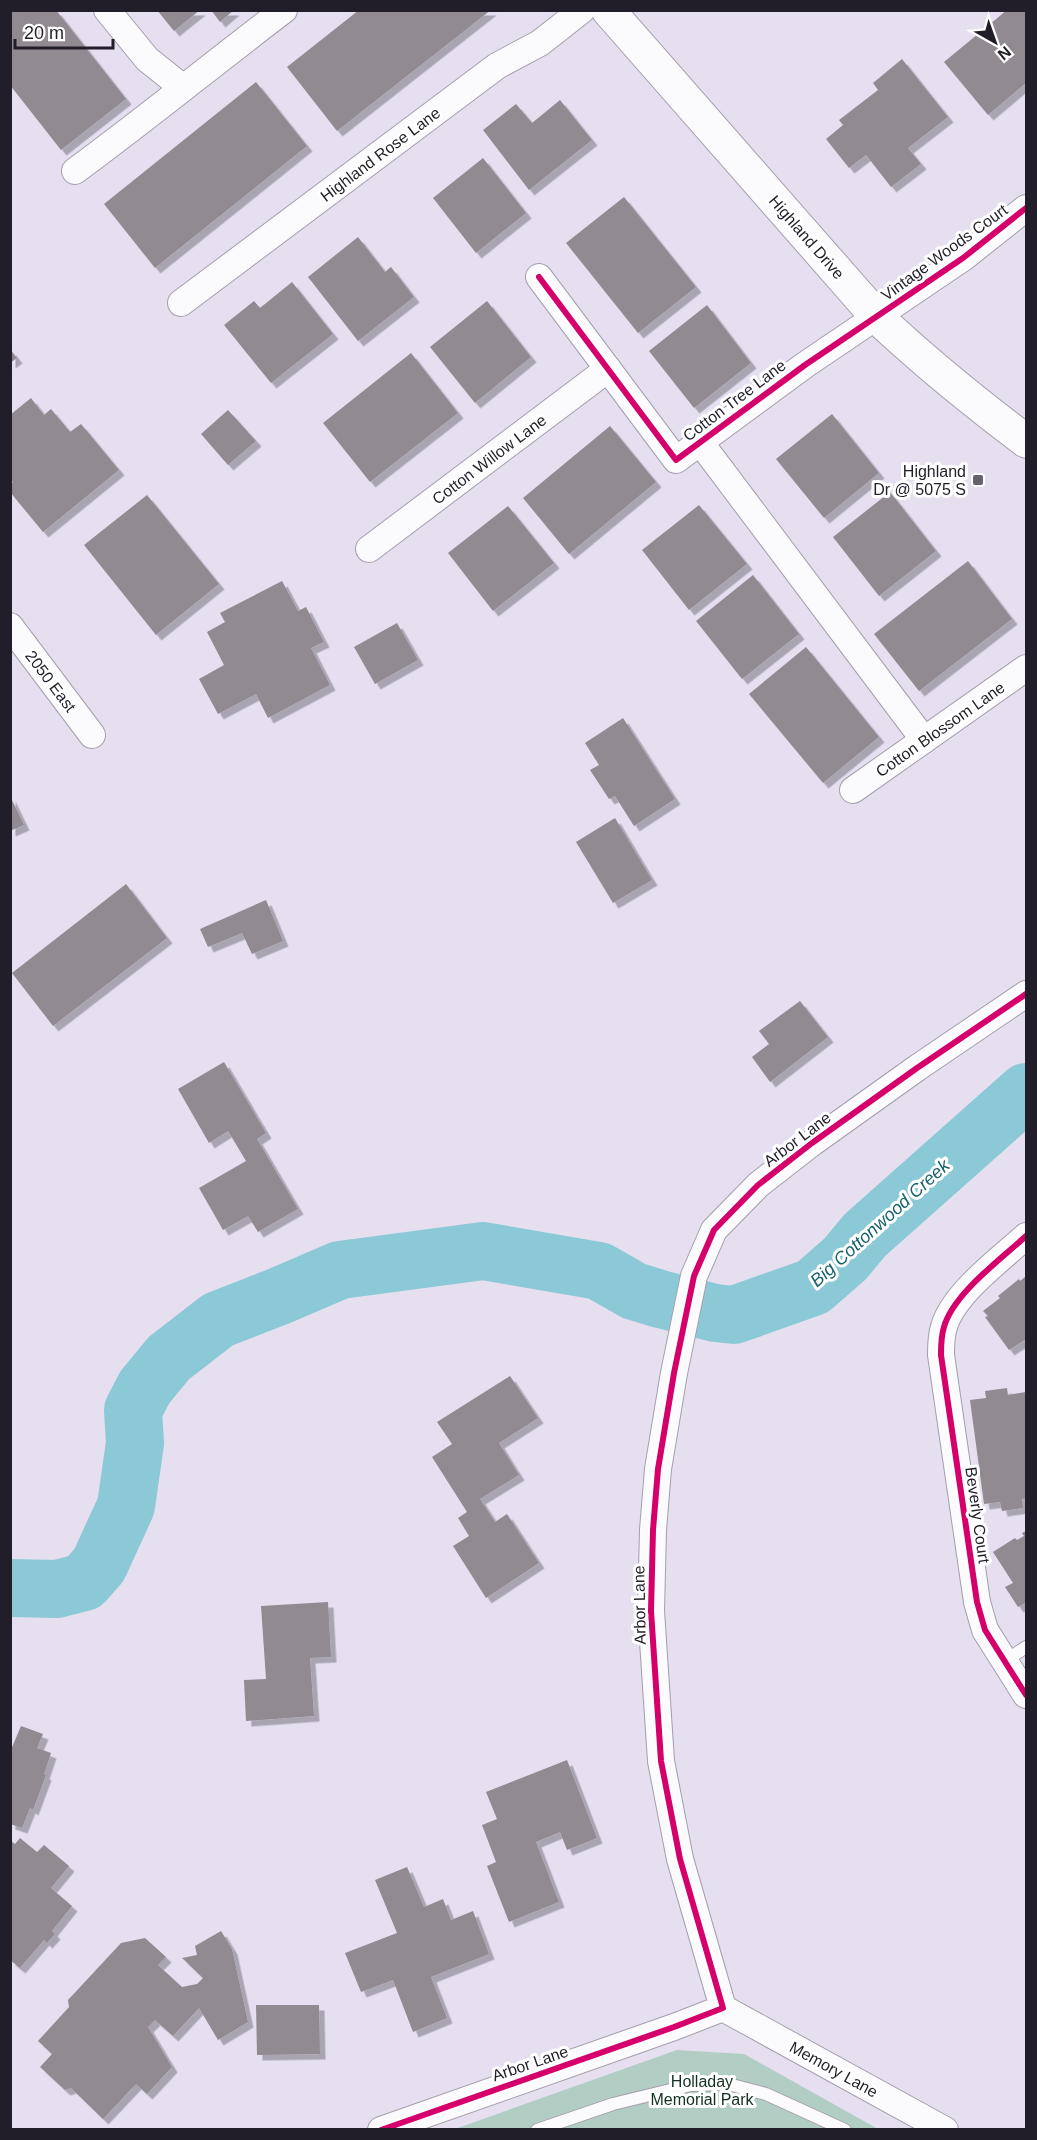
<svg xmlns="http://www.w3.org/2000/svg" width="1037" height="2140" font-family="Arial,sans-serif">
<defs>
<filter id="shadow"><feDropShadow dx="5.5" dy="5.5" stdDeviation="0" flood-color="#0004"/></filter>
</defs>
<rect width="100%" height="100%" fill="#e5dff0"/>
<path fill="#b2cec4" d="M 677,2050 L 744,2054 L 878,2129 L 452,2130 Z"/>
<g fill="none" stroke-linecap="round" stroke-linejoin="round">
<path stroke="#8cc9d7" stroke-width="58" d="M 10,1588 L 57,1589 L 84,1582 L 99,1565 L 126,1506 L 135,1443 L 133,1410 L 145,1387 L 169,1358 L 218,1320 L 277,1297 L 340,1270 L 483,1251 L 599,1271 L 634,1291 L 660,1299 L 715,1313 L 734,1315 L 813,1287 L 845,1259 L 865,1235 L 1026,1092"/>
</g>
<g fill="#928a91" filter="url(#shadow)">
<path d="M 10,10 L 56,10 L 126,99 L 61,150 L 10,85 Z"/>
<path d="M 157,10 L 200,10 L 174,31 Z"/>
<path d="M 211,10 L 234,10 L 220,22 Z"/>
<path d="M 359,10 L 491,10 L 337,131 L 287,67 Z"/>
<path d="M 1007,10 L 1024,10 L 1026,14 L 1026,83 L 988,115 L 944,62 Z"/>
<path d="M 902,59 L 948,117 L 908,148 L 921,164 L 891,187 L 866,155 L 849,168 L 826,139 L 843,125 L 839,120 L 878,90 L 873,83 Z"/>
<path d="M 256,82 L 307,146 L 155,268 L 104,204 Z"/>
<path d="M 560,100 L 592,140 L 529,190 L 483,130 L 516,104 L 532,123 Z"/>
<path d="M 483,158 L 526,213 L 476,253 L 433,198 Z"/>
<path d="M 624,197 L 696,287 L 638,333 L 566,243 Z"/>
<path d="M 358,237 L 385,272 L 391,267 L 414,297 L 358,341 L 308,277 Z"/>
<path d="M 292,282 L 333,334 L 271,383 L 224,325 L 254,301 L 260,308 Z"/>
<path d="M 487,301 L 531,357 L 475,403 L 430,347 Z"/>
<path d="M 707,305 L 751,363 L 694,408 L 649,351 Z"/>
<path d="M 10,349 L 17,358 L 10,363 Z"/>
<path d="M 411,353 L 458,413 L 370,482 L 323,423 Z"/>
<path d="M 31,398 L 44,415 L 51,409 L 70,432 L 81,424 L 119,470 L 43,532 L 10,492 L 10,484 L 13,482 L 10,479 L 10,415 Z"/>
<path d="M 228,410 L 256,441 L 228,465 L 201,434 Z"/>
<path d="M 832,414 L 879,473 L 824,518 L 776,459 Z"/>
<path d="M 610,426 L 656,482 L 569,554 L 523,498 Z"/>
<path d="M 890,492 L 936,551 L 879,596 L 833,537 Z"/>
<path d="M 147,495 L 219,584 L 156,635 L 84,545 Z"/>
<path d="M 699,505 L 747,564 L 689,610 L 642,550 Z"/>
<path d="M 508,506 L 554,563 L 493,611 L 448,553 Z"/>
<path d="M 968,561 L 1012,619 L 919,691 L 874,634 Z"/>
<path d="M 753,575 L 799,634 L 742,679 L 696,621 Z"/>
<path d="M 282,581 L 298,611 L 306,607 L 324,642 L 311,648 L 330,685 L 268,718 L 256,694 L 218,714 L 199,679 L 224,665 L 207,632 L 225,622 L 220,613 Z"/>
<path d="M 397,623 L 418,660 L 375,684 L 354,647 Z"/>
<path d="M 806,647 L 879,737 L 823,783 L 749,694 Z"/>
<path d="M 623,718 L 675,799 L 634,826 L 615,796 L 609,799 L 590,770 L 599,765 L 585,743 Z"/>
<path d="M 10,796 L 24,825 L 10,831 Z"/>
<path d="M 615,818 L 652,880 L 613,903 L 576,842 Z"/>
<path d="M 126,884 L 167,938 L 53,1026 L 12,973 Z"/>
<path d="M 266,900 L 283,941 L 252,954 L 242,933 L 208,947 L 200,929 Z"/>
<path d="M 800,1001 L 828,1037 L 770,1082 L 752,1057 L 769,1044 L 759,1031 Z"/>
<path d="M 224,1062 L 266,1133 L 257,1139 L 298,1209 L 258,1232 L 248,1216 L 223,1230 L 199,1188 L 246,1161 L 228,1131 L 209,1143 L 178,1089 Z"/>
<path d="M 1026,1276 L 1026,1339 L 1009,1350 L 985,1317 L 988,1316 L 983,1311 L 1000,1298 L 998,1296 L 1019,1279 L 1020,1281 Z"/>
<path d="M 510,1376 L 538,1418 L 499,1443 L 519,1475 L 480,1499 L 495,1522 L 507,1514 L 539,1563 L 486,1598 L 453,1546 L 469,1536 L 458,1518 L 467,1512 L 432,1457 L 452,1444 L 437,1422 Z"/>
<path d="M 1007,1388 L 1008,1395 L 1026,1392 L 1026,1498 L 1022,1499 L 1023,1508 L 1002,1511 L 1000,1502 L 984,1504 L 970,1400 L 986,1398 L 985,1391 Z"/>
<path d="M 1026,1531 L 1026,1605 L 1025,1603 L 1018,1607 L 1005,1587 L 1013,1583 L 993,1552 L 1015,1538 L 1017,1540 L 1024,1536 L 1022,1533 Z"/>
<path d="M 328,1602 L 331,1657 L 310,1658 L 314,1716 L 246,1721 L 244,1680 L 266,1679 L 261,1606 Z"/>
<path d="M 21,1726 L 43,1734 L 37,1748 L 51,1753 L 44,1774 L 46,1775 L 33,1810 L 30,1808 L 22,1828 L 10,1824 L 10,1752 Z"/>
<path d="M 567,1760 L 597,1838 L 567,1850 L 560,1832 L 536,1842 L 559,1902 L 509,1922 L 487,1866 L 496,1862 L 482,1825 L 497,1819 L 486,1792 Z"/>
<path d="M 20,1838 L 37,1852 L 44,1845 L 69,1866 L 51,1888 L 72,1906 L 52,1931 L 55,1934 L 47,1943 L 44,1940 L 20,1968 L 10,1960 L 10,1840 L 15,1844 Z"/>
<path d="M 407,1867 L 424,1907 L 443,1899 L 451,1920 L 473,1911 L 489,1954 L 431,1977 L 447,2018 L 413,2032 L 393,1980 L 361,1992 L 345,1953 L 397,1933 L 375,1880 Z"/>
<path d="M 221,1931 L 232,1949 L 248,2022 L 218,2040 L 199,2008 L 173,2036 L 155,2020 L 148,2027 L 172,2067 L 147,2094 L 136,2084 L 103,2119 L 71,2088 L 65,2090 L 40,2067 L 52,2054 L 38,2041 L 69,2007 L 68,2000 L 121,1943 L 145,1938 L 166,1957 L 158,1965 L 182,1987 L 197,1984 L 203,1978 L 182,1958 L 197,1955 L 195,1946 Z"/>
<path d="M 256,2005 L 319,2005 L 320,2054 L 257,2055 Z"/>
</g>
<g fill="none" stroke-linecap="round" stroke-linejoin="round">
<defs>
<g id="lane">
<path d="M 1005,1661 L 1026,1647"/>
<path d="M 537,2130 L 613,2104 L 691,2085 L 728,2084 L 766,2094 L 845,2130"/>
</g>
<g id="street">
<path d="M 107,10 L 147,59 L 182,87"/>
<path d="M 75,171 C 146,119 214,63 284,10"/>
<path d="M 539,277 L 676,460 L 805,365 L 963,258 L 1026,208"/>
<path d="M 181,303 L 497,66 L 540,43 L 582,10"/>
<path d="M 700,442 L 924,740"/>
<path d="M 369,549 L 608,369"/>
<path d="M 10,626 L 92,735"/>
<path d="M 853,790 L 1026,668"/>
<path d="M 1026,1236 C 1001,1259 953,1294 944,1327 C 941,1336 941,1346 941,1355 L 977,1602 L 985,1630 L 1026,1695"/>
<path d="M 723,2008 L 945,2130"/>
<path d="M 381,2130 L 674,2027 L 723,2008 L 680,1859 L 661,1761 L 651,1611 L 653,1530 L 658,1469 L 674,1373 L 694,1276 L 714,1230 L 758,1185 L 812,1143 L 917,1068 L 1026,994"/>
</g>
<path id="secondary" d="M 608,10 L 878,318 C 925,362 974,402 1026,441"/>
</defs>
<use href="#lane" stroke="#a49fab" stroke-width="14"/>
<use href="#street" stroke="#a49fab" stroke-width="28"/>
<use href="#secondary" stroke="#a49fab" stroke-width="35"/>
<use href="#lane" stroke="#fbfafd" stroke-width="12"/>
<use href="#street" stroke="#fbfafd" stroke-width="26"/>
<use href="#secondary" stroke="#fbfafd" stroke-width="33"/>
<defs>
<g id="cycleway">
<path d="M 539,277 L 676,460 L 805,365 L 963,258 L 1026,208"/>
<path d="M 1026,1236 C 1001,1259 953,1294 944,1327 C 941,1336 941,1346 941,1355 L 977,1602 L 985,1630 L 1026,1695"/>
<path d="M 381,2130 L 674,2027 L 723,2008 L 680,1859 L 661,1761 L 651,1611 L 653,1530 L 658,1469 L 674,1373 L 694,1276 L 714,1230 L 758,1185 L 812,1143 L 917,1068 L 1026,994"/>
</g>
</defs>
<use href="#cycleway" stroke="#fff" stroke-width="10"/>
<use href="#cycleway" stroke="#d6006c" stroke-width="6"/>
</g>
<rect fill="#66626f" stroke="#fff" stroke-width="2" x="972" y="474" width="12" height="12" rx="3"/>
<g text-anchor="middle" stroke-width="6" stroke-linejoin="round" paint-order="stroke">
<g font-size="16" fill="#221e29" stroke="#fff">
<text transform="translate(380 154) rotate(-37)" y="6">Highland Rose Lane</text>
<text transform="translate(807 237) rotate(49)" y="6">Highland Drive</text>
<text transform="translate(944 252) rotate(-36)" y="6">Vintage Woods Court</text>
<text transform="translate(734 400) rotate(-37)" y="6">Cotton Tree Lane</text>
<text transform="translate(489 459) rotate(-37)" y="6">Cotton Willow Lane</text>
<text transform="translate(51 681) rotate(53)" y="6">2050 East</text>
<text transform="translate(940 729) rotate(-35)" y="6">Cotton Blossom Lane</text>
<text transform="translate(797 1139) rotate(-37)" y="6">Arbor Lane</text>
<text transform="translate(978 1515) rotate(82)" y="6">Beverly Court</text>
<text transform="translate(639 1605) rotate(-91)" y="6">Arbor Lane</text>
<text transform="translate(530 2063) rotate(-19)" y="6">Arbor Lane</text>
<text transform="translate(834 2069) rotate(29)" y="6">Memory Lane</text>
</g>
<g font-size="16" fill="#221e29" stroke="#fff" text-anchor="end">
<text x="966" y="477">Highland<tspan x="966" dy="18">Dr @ 5075 S</tspan></text>
</g>
<g font-size="16" fill="#123121" stroke="#fff">
<text x="702" y="2087">Holladay<tspan x="702" dy="18">Memorial Park</tspan></text>
</g>
<g font-size="18" font-style="italic" fill="#17626b" stroke="#fff">
<text transform="translate(880 1223) rotate(-42)" y="6">Big Cottonwood Creek</text>
</g>
</g>
<rect width="1037" height="2140" fill="none" stroke="#221e29" stroke-width="24"/>
<g transform="translate(995 42) rotate(140)" stroke="#ffffff" stroke-width="4.5" paint-order="stroke">
<path d="M0-4.5L10 22L0 15L-10 22Z" fill="#221e29"/>
<text y="-9" font-size="16" font-weight="bold" text-anchor="middle" fill="#221e29">N</text>
</g>
<path d="M15 39v9h98v-9" fill="none" stroke="#221e29" stroke-width="3"/>
<text x="24" y="39" font-size="18" fill="#221e29" stroke="#ffffff" stroke-width="4.5" paint-order="stroke">20 m</text>
</svg>
